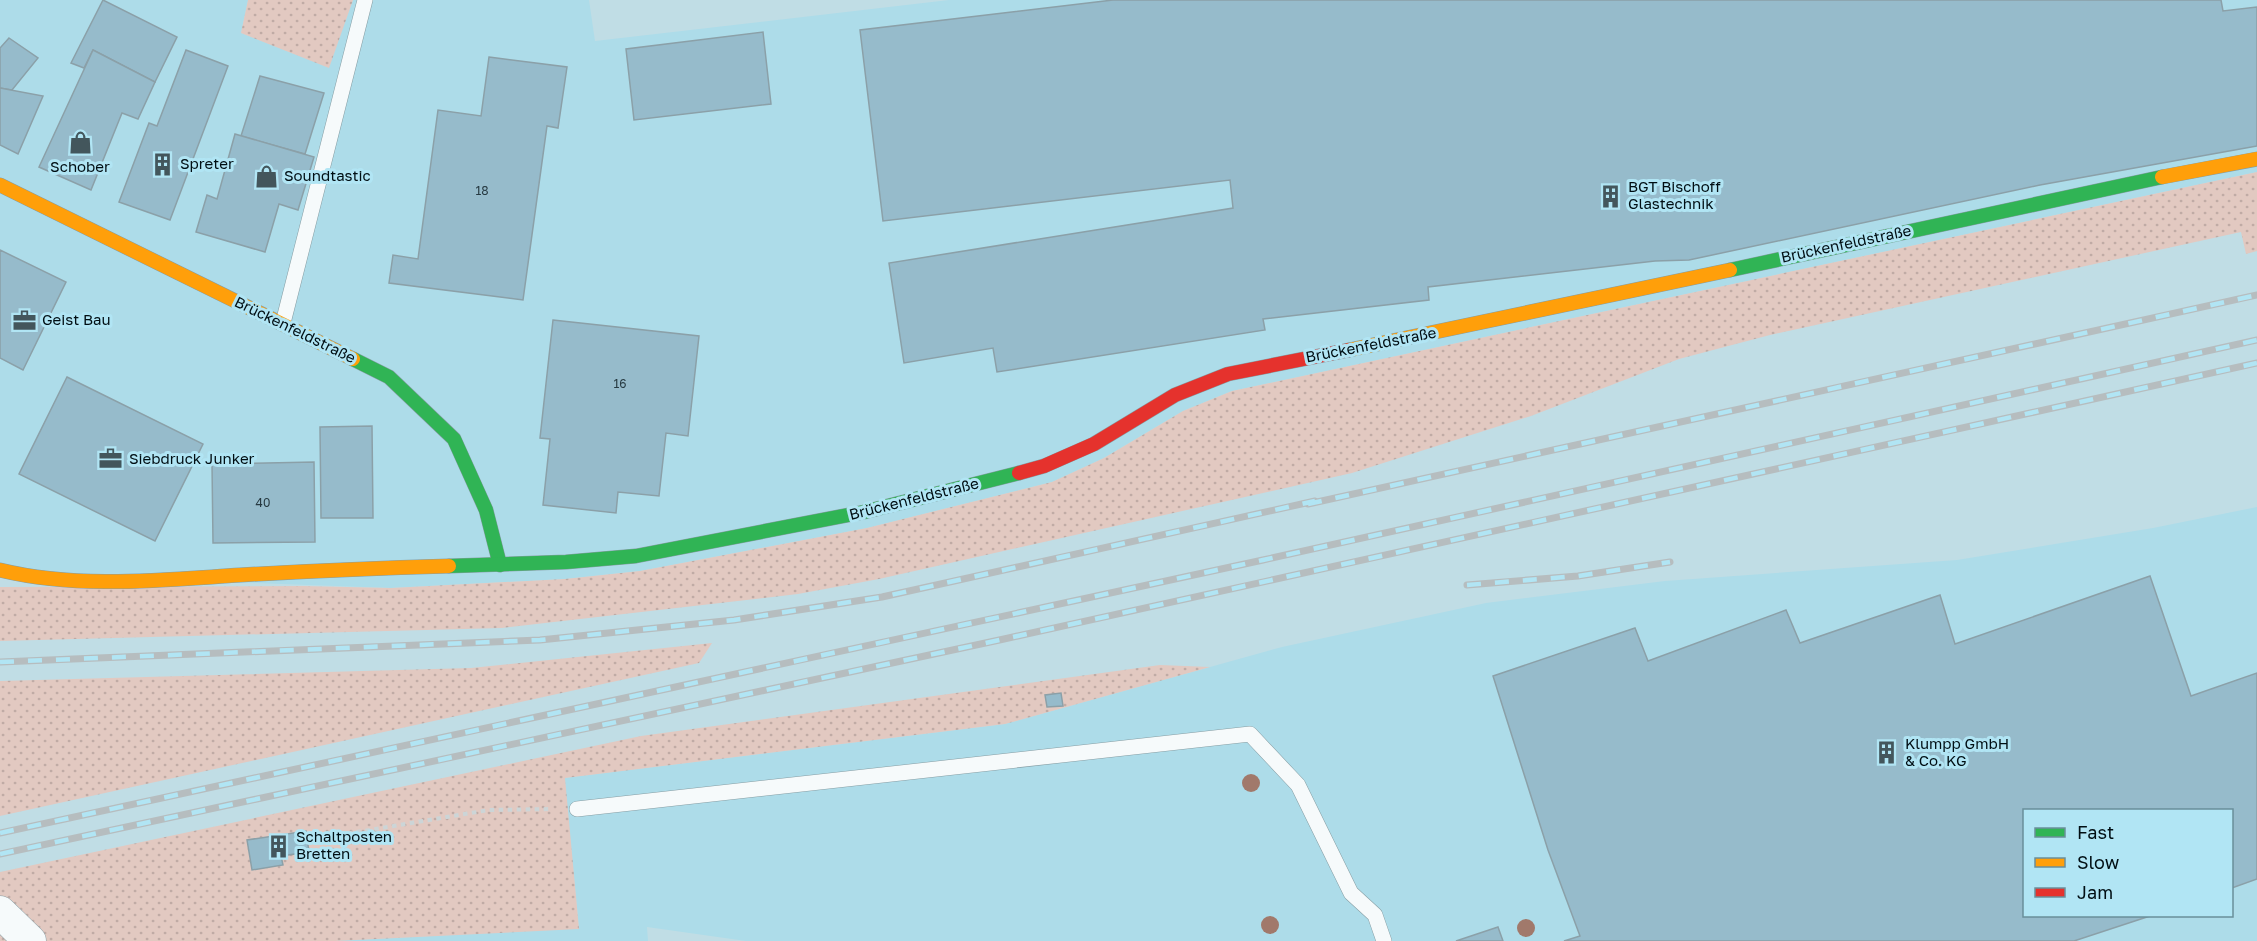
<svg xmlns="http://www.w3.org/2000/svg" width="2257" height="941" font-family="'Golos Text',sans-serif">
<defs>
<pattern id="grass-dots" width="8" height="8" patternUnits="userSpaceOnUse" patternTransform="scale(1.5)"><rect width="8" height="8" fill="#e2c9c1"/><path d="M2 2h.1M6 6h.1" fill="none" stroke="#c0aba5" stroke-width="1.8" stroke-linecap="round"/></pattern>
</defs>
<rect width="100%" height="100%" fill="#c0dde5"/>
<g fill="#addce9" fill-rule="evenodd">
<path d="M 0,0 L 248,0 L 241,33 L 328,67 L 353,0 L 589,0 L 595,41 L 949,0 L 2257,0 L 2257,172 L 1232,391 L 1183,411 L 1104,458 L 1052,482 L 867,528 L 640,571 L 565,579 L 391,588 L 0,574 Z"/>
<path d="M 2257,507 L 2257,941 L 746,941 L 647,927 L 648,941 L 335,941 L 579,928 L 564,778 L 1005,724 L 1282,647 L 1486,603 L 1665,581 L 1957,560 L 2153,528 ZM 2024,810 L 2232,810 L 2232,916 L 2024,916 Z"/>
</g>
<g fill="url(#grass-dots)">
<path d="M 248,0 L 353,0 L 329,68 L 241,33 Z"/>
<path d="M 2257,172 L 2257,251 L 2246,254 L 2241,232 L 1770,335 L 1679,359 L 1531,416 L 1352,473 L 879,579 L 798,594 L 502,628 L 0,641 L 0,587 L 303,586 L 391,588 L 565,579 L 640,571 L 867,528 L 1052,482 L 1104,458 L 1183,411 L 1232,391 Z"/>
<path d="M 712,643 L 699,663 L 0,816 L 0,681 L 471,668 Z"/>
<path d="M 1160,665 L 1210,667 L 1005,724 L 565,778 L 579,929 L 335,941 L 0,941 L 0,872 L 641,736 Z"/>
</g>
<g fill="#96bbcb" stroke="#8ba0a8" stroke-width="1.5">
<path d="M 103,0 L 177,37 L 155,82 L 93,50 L 84,68 L 71,63 Z"/>
<path d="M 1113,0 L 2221,0 L 2223,11 L 2257,7 L 2257,146 L 2040,185 L 1689,260 L 1655,261 L 1428,287 L 1429,300 L 1263,319 L 1265,330 L 997,372 L 993,348 L 904,363 L 889,263 L 1233,208 L 1230,180 L 883,221 L 860,30 Z"/>
<path d="M 763,32 L 771,104 L 634,120 L 626,49 Z"/>
<path d="M 9,38 L 38,58 L 12,90 L 0,88 L 0,48 Z"/>
<path d="M 93,50 L 155,82 L 138,119 L 122,113 L 91,190 L 39,167 Z"/>
<path d="M 186,50 L 228,66 L 170,220 L 119,202 L 149,123 L 157,126 Z"/>
<path d="M 489,57 L 567,67 L 558,128 L 547,126 L 523,300 L 389,283 L 393,255 L 418,259 L 438,110 L 481,116 Z"/>
<path d="M 260,76 L 324,93 L 305,154 L 241,136 Z"/>
<path d="M 0,88 L 43,96 L 18,154 L 0,145 Z"/>
<path d="M 235,134 L 314,157 L 298,210 L 279,204 L 265,252 L 196,232 L 207,195 L 217,199 Z"/>
<path d="M 0,250 L 66,282 L 23,370 L 0,358 Z"/>
<path d="M 553,320 L 699,336 L 688,436 L 666,433 L 659,496 L 618,492 L 616,513 L 543,505 L 550,439 L 540,438 Z"/>
<path d="M 67,377 L 203,444 L 155,541 L 19,474 Z"/>
<path d="M 372,426 L 373,518 L 321,518 L 320,427 Z"/>
<path d="M 314,462 L 315,542 L 213,543 L 212,464 Z"/>
<path d="M 2150,576 L 2191,696 L 2257,673 L 2257,879 L 2232,888 L 2232,810 L 2024,810 L 2024,916 L 2150,916 L 2074,941 L 1564,941 L 1580,936 L 1548,850 L 1493,676 L 1635,628 L 1648,661 L 1786,610 L 1800,643 L 1940,595 L 1955,644 Z"/>
<path d="M 1061,693 L 1063,706 L 1047,707 L 1045,695 Z"/>
<path d="M 306,831 L 309,852 L 281,856 L 283,865 L 252,870 L 247,840 Z"/>
<path d="M 1498,927 L 1503,941 L 1456,941 Z"/>
</g>
<g fill="none" stroke-linecap="round" stroke-linejoin="round">
<defs>
<g id="lane">
<path d="M 283,323 L 365,0"/>
<path d="M 577,809 L 1250,734 L 1298,785 L 1351,893 L 1375,915 L 1384,941"/>
</g>
<path id="street" d="M 0,912 L 30,941"/>
<g id="fast">
<path d="M 1730,270 L 2162,177"/>
<path d="M 353,359 L 389,377 L 454,439 L 486,510 L 500,565"/>
<path d="M 449,566 L 566,562 L 636,556 L 864,512 L 1019,473"/>
</g>
<g id="slow">
<path d="M 2162,177 L 2257,159"/>
<path d="M 0,185 L 353,359"/>
<path d="M 1349,350 L 1730,270"/>
<path d="M 0,570 C 78,589 161,580 240,575 C 310,571 379,568 449,566"/>
</g>
<path id="jam" d="M 1019,473 L 1044,466 L 1094,444 L 1175,395 L 1228,374 L 1349,350"/>
</defs>
<use href="#lane" stroke="#869da3" stroke-width="16"/>
<use href="#street" stroke="#869da3" stroke-width="33"/>
<use href="#fast" stroke="#869da3" stroke-width="15"/>
<use href="#slow" stroke="#869da3" stroke-width="15"/>
<use href="#jam" stroke="#869da3" stroke-width="15"/>
<path stroke="#ccd5d7" stroke-width="4" stroke-dasharray="4.5 4.5" stroke-linecap="butt" d="M 321,838 L 489,810 L 552,809"/>
<use href="#lane" stroke="#f6fafb" stroke-width="15"/>
<use href="#street" stroke="#f6fafb" stroke-width="32"/>
<use href="#fast" stroke="#30b455" stroke-width="14"/>
<use href="#slow" stroke="#ff9f0a" stroke-width="14"/>
<use href="#jam" stroke="#e5322d" stroke-width="14"/>
<defs>
<g id="rail">
<path d="M 1308,504 L 2257,295"/>
<path d="M 1467,585 L 1578,576 L 1670,562"/>
<path d="M 0,662 L 540,640 L 734,620 L 882,597 L 1315,501"/>
<path d="M 0,833 L 1263,560 L 2257,340"/>
<path d="M 0,854 L 1004,639 L 2257,363"/>
</g>
</defs>
<use href="#rail" stroke="#b6bdbf" stroke-width="7"/>
<use href="#rail" stroke="#b1e5f4" stroke-width="4.5" stroke-dasharray="14" stroke-linecap="butt"/>
</g>
<g fill="#a1796b">
<circle cx="1251" cy="783" r="9"/>
<circle cx="1270" cy="925" r="9"/>
<circle cx="1526" cy="928" r="9"/>
</g>
<defs>
<symbol id="shop-bare" viewBox="-9 -9 18 18"><path d="M-5-2.5h2.3a2.7 3.5 0 0 1 5.4 0H5L5.5 6h-11ZM-1.5-2.5h3a1.5 2.3 0 0 0-3 0Z" fill="#43565c" stroke="#b1e5f4" stroke-width="2.5" paint-order="stroke"/></symbol>
<symbol id="building-bare" viewBox="-9 -9 18 18"><path d="M-4-6H4V6H1V3H-1V6H-4ZM-2.5-4.3h1.7v1.8h-1.7ZM.8-4.3h1.7v1.8H.8ZM-2.5-1h1.7V.8h-1.7ZM.8-1h1.7V.8H.8Z" fill="#43565c" stroke="#b1e5f4" stroke-width="2.5" paint-order="stroke"/></symbol>
<symbol id="office-bare" viewBox="-9 -9 18 18"><path d="M-6-3h4V-5.5h4V-3h4V5H-6ZM-1-4.5V-3h2v-1.5ZM-6 0V1H6V0Z" fill="#43565c" stroke="#b1e5f4" stroke-width="2.5" paint-order="stroke"/></symbol>
</defs>
<g fill-rule="evenodd">
<use href="#shop-bare" x="64" y="126" width="33" height="33"/>
<use href="#building-bare" x="146" y="148" width="33" height="33"/>
<use href="#shop-bare" x="250" y="160" width="33" height="33"/>
<use href="#building-bare" x="1594" y="180" width="33" height="33"/>
<use href="#office-bare" x="8" y="304" width="33" height="33"/>
<use href="#office-bare" x="94" y="442" width="33" height="33"/>
<use href="#building-bare" x="1870" y="736" width="33" height="33"/>
<use href="#building-bare" x="262" y="830" width="33" height="33"/>
</g>
<g text-anchor="middle" stroke-width="6" stroke-linejoin="round" paint-order="stroke">
<g font-size="12" fill="#263941">
<text x="482" y="195">18</text>
<text x="620" y="388">16</text>
<text x="263" y="507">40</text>
</g>
<g font-size="15" fill="#000e13" stroke="#b1e5f4" text-anchor="start">
<text x="180" y="169">Spreter</text>
<text x="80" y="172" text-anchor="middle">Schober</text>
<text x="284" y="181">Soundtastic</text>
<text x="1628" y="192">BGT Bischoff<tspan x="1628" dy="17">Glastechnik</tspan></text>
<text x="42" y="325">Geist Bau</text>
<text x="129" y="464">Siebdruck Junker</text>
<text x="1905" y="749">Klumpp GmbH<tspan x="1905" dy="17">&amp; Co. KG</tspan></text>
<text x="296" y="842">Schaltposten<tspan x="296" dy="17">Bretten</tspan></text>
</g>
<g font-size="15" fill="#000e13" stroke="#b1e5f4">
<text transform="translate(1846 244) rotate(-12)" y="5">Brückenfeldstraße</text>
<text transform="translate(295 330) rotate(26)" y="5">Brückenfeldstraße</text>
<text transform="translate(1371 345) rotate(-11)" y="5">Brückenfeldstraße</text>
<text transform="translate(914 499) rotate(-14)" y="5">Brückenfeldstraße</text>
</g>
</g>
<rect x="2023" y="809" width="210" height="108" fill="#b1e5f4" stroke="#6a8f9a" stroke-width="1.5"/>
<rect x="2035" y="828" width="30" height="9" fill="#30b455" stroke="#6a8f9a" stroke-width="1.5"/>
<text x="2077" y="839" font-size="18" fill="#000e13">Fast</text>
<rect x="2035" y="858" width="30" height="9" fill="#ff9f0a" stroke="#6a8f9a" stroke-width="1.5"/>
<text x="2077" y="869" font-size="18" fill="#000e13">Slow</text>
<rect x="2035" y="888" width="30" height="9" fill="#e5322d" stroke="#6a8f9a" stroke-width="1.5"/>
<text x="2077" y="899" font-size="18" fill="#000e13">Jam</text>
</svg>
